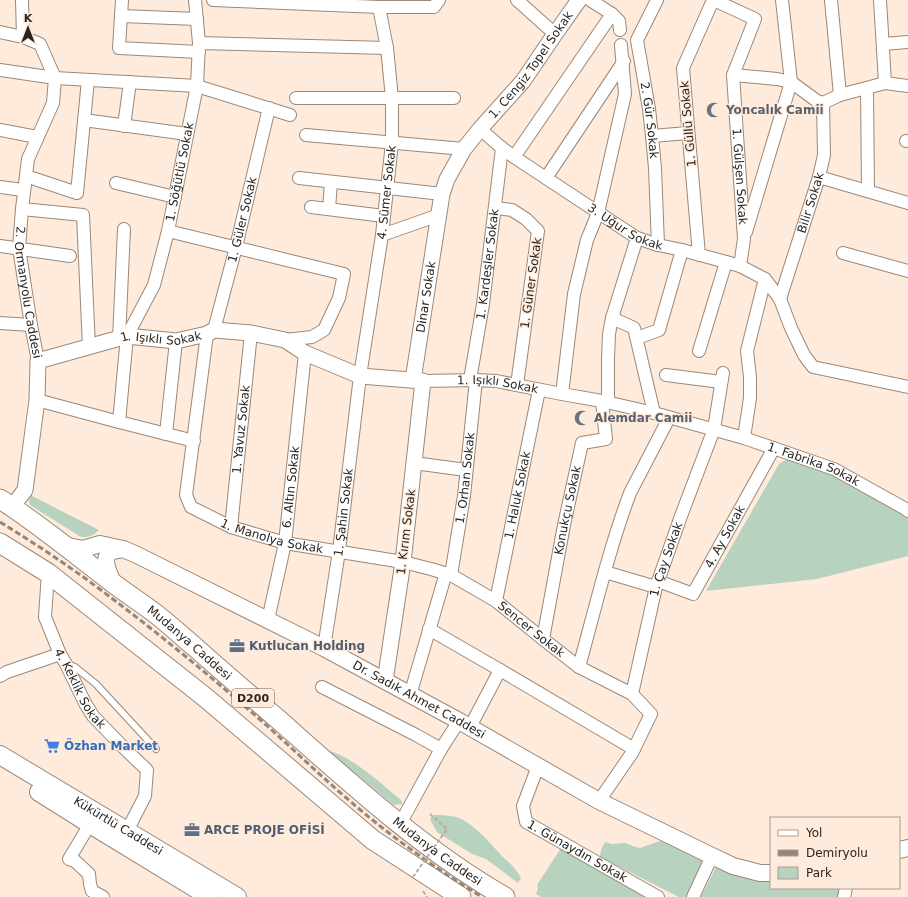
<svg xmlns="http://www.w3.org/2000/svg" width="908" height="897" font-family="'DejaVu Sans',sans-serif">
<rect width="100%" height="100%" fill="#ffebdb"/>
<g fill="#b7d2be">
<path d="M 787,459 L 837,474 L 908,516 L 908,556 L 817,579 L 706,591 L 779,464 Z"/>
<path d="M 30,495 L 99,530 C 93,535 89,538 81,537 L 30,505 L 29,502 Z"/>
<path d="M 327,750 C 353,757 380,783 401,800 L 403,804 L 394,805 Z"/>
<path d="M 434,815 C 442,815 451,815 459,818 C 474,824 492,845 503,857 C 510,863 517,870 521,878 L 518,883 L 486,859 L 472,854 L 437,832 L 432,823 L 430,819 Z"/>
<path d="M 663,840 L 704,861 L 688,897 L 679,897 L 600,857 C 600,852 602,847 605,842 L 612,844 L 626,843 L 635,847 L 640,848 Z"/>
<path d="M 561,848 L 654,897 L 541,897 L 536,894 L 538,888 L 537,885 Z"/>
<path d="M 716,867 L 771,878 L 771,888 L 842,888 L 840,897 L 701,897 Z"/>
</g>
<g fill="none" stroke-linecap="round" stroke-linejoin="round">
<defs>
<path id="service" d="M 67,664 L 75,667 L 96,684 L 156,749"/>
<g id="minor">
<path d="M 22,0 L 23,37"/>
<path d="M 122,0 L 119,48 L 199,52"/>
<path d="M 213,0 L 379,7 L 434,7 L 439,0"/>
<path d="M 517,0 L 555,34"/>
<path d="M 590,0 L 612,14 L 619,21 L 620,30"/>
<path id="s1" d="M 657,0 L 637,40 L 649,109 L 652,136 L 655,168 L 658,245"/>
<path id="s2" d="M 714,0 L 755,19 L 733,75 L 744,239 L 740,266"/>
<path d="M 831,0 L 840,95"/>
<path d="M 880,0 L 885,83"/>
<path d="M 121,16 L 197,19"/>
<path id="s3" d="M 0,32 L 23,37 L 40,44 L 55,78 L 53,103 L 28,159 L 22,209 L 19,248 L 31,325 L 38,361"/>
<path d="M 199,43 L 387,48"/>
<path d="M 883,44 L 908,42"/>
<path d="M 0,70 L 55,78 L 197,86 L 290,115"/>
<path d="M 733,75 L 777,79 L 791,82 L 817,101 L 823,103 L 840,95 L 885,83 L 908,86"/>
<path d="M 867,88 L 868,191"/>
<path d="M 296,98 L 454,98"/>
<path d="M 84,120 L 187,134"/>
<path d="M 124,126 L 130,82"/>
<path id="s4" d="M 480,129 L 502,148 L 514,157 L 637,238 L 658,245 L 682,250 L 726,262 L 740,266 L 765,279 L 780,299 L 791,328 L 804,355 L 813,367 L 908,387"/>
<path d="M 0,130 L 37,137"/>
<path d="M 306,135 L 464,149"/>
<path d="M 652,136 L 688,133"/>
<path d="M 906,141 L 908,141"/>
<path d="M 514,157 L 612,14"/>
<path d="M 26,176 L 77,193 L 88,80"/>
<path d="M 819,177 L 908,203"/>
<path d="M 299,178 L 442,194"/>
<path d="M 546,178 L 624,61"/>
<path d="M 116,183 L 175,197"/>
<path d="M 0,187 L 23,190"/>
<path d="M 311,207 L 384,216"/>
<path d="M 495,208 L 512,210 L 526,219 L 538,231 L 517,385"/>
<path d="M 22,209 L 83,215 L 89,347"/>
<path d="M 329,209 L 331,182"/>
<path d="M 168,231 L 344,274 L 339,298 L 324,330 L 312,337 L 285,340"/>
<path d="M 746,232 L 791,82 L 782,0"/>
<path d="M 382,235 L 439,215"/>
<path d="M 0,246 L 70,256"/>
<path d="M 843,253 L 908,271"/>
<path d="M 699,255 L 683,68 L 713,0"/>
<path id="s5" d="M 780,299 L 819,177 L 824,155 L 823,103"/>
<path d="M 612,318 L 634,328 L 654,413"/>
<path d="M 0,323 L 31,325"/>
<path id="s6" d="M 214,330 L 236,247 L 269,108"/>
<path id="s7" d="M 207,334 L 186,495 L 191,507 L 231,527 L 285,543 L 403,562 L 431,569 L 451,575 L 496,601 L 543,639 L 579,667 L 632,694 L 651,714 L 632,753 L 599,801"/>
<path d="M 637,338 L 659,330 L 682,250"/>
<path d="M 119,339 L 124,229"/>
<path d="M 699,351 L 726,262"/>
<path d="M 666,375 L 721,382"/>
<path id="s8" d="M 470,380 L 483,304 L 502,148"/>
<path id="s9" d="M 423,381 L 476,380 L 496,381 L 562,394 L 602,401 L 654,413 L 744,438 L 834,469 L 904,508 L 908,511"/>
<path d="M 562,394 L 574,294 L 587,240 L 598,213 L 625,94 L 621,45"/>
<path d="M 37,400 L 119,422 L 194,441"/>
<path d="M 608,402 L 608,359 L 609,334 L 612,318 L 637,238"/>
<path id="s10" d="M 119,422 L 127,336 L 154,285 L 168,231 L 197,86 L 199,43 L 195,0"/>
<path d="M 166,434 L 176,341"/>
<path d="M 744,438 L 750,398 L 750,377 L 747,351 L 765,279"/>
<path d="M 414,463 L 466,470"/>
<path id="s11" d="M 231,527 L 251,333"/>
<path d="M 605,572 L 656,587"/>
<path id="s12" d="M 48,573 L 45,617 L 60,654 L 66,664 L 85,703 L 93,716 L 124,748 L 147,770 L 145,796 L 127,831"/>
<path id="s13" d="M 451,575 L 464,496 L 476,380"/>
<path id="s14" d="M 658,581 L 693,594 L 774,448"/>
<path id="s15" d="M 496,601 L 539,390"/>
<path id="s16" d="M 268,620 L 285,543 L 305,353"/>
<path d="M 429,629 L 500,670 L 634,749"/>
<path id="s17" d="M 543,639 L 564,525 L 582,443 L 606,439 L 602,401"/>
<path id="s18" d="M 324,648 L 339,551 L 360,376 L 382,235 L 392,143 L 392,98 L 387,48 L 379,7"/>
<path d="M 579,667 C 595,609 609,549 630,493 L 669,418"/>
<path d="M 0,676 L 7,672 L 60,654"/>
<path d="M 322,687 L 416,735 L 441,749"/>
<path id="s19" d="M 632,694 L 656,587 L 681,516 L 714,429 L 723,373"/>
<path d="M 410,695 L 446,573"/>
<path d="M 470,727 L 500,670"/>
<path id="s20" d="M 538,766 L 523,806 L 526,822 L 658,897"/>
<path d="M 90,824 L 69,859 L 75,861 L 89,874 L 90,884 L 92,891 L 103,897"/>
<path d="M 400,824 L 441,749 L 459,721"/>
<path d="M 693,897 L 712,856"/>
<path d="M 844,897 L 846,888"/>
</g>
<g id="tertiary">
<path id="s21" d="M 413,380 L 442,194 L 447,179 L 464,149 L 480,129 L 523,81 L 555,34 L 579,0"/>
<path id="s22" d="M 12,507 L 25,490 L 37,400 L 38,361 L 127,336 L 176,341 L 207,334 L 214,330 L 251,333 L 285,340 L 305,353 L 360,376 L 423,381 L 403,562 L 385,681"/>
</g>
<g id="secondary">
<path id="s23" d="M 63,545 L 83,549 L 100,544 L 123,549 L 135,554 L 324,648 L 385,681 L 459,721 L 599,801 L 712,856 L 733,866 L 760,873 L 771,873"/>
<path d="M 113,583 C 110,575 101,559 110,552 C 114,550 119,550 123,549"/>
<path d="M 899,850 L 908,848"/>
</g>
<g id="primary">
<path id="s24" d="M 0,755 L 237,897"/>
<path d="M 39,792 L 90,824 L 210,897"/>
</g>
<g id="trunk">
<path id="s25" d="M 0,499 C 36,522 70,550 104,576 C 121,590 139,601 156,614 C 170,625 183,637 196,648 C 223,672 251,696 279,720 C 349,782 423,850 505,897"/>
<path d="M 0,543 L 48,573 L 206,698 L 373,840 L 461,897"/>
</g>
</defs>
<use href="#service" stroke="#9a8879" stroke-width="8"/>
<use href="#minor" stroke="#9a8879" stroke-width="14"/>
<use href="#tertiary" stroke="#9a8879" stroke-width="17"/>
<use href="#secondary" stroke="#9a8879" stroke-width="18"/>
<use href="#primary" stroke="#9a8879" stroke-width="20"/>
<use href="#trunk" stroke="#9a8879" stroke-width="21"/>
<g stroke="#bcac9f" stroke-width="2" stroke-dasharray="4 2" stroke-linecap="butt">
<path d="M 430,814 L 447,829"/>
<path d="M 423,891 L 427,897"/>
</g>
<use href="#service" stroke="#fff" stroke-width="6"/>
<use href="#minor" stroke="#fff" stroke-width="12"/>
<use href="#tertiary" stroke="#fff" stroke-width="15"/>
<use href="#secondary" stroke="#fff" stroke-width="16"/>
<use href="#primary" stroke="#fff" stroke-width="18"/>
<use href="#trunk" stroke="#fff" stroke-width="19"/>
<path stroke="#93867b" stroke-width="3" stroke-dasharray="6 3" stroke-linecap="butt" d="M 0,522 C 39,546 78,572 114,600 C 163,637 210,676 257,717 C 286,742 314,770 343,795 C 386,833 433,867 482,897"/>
<path stroke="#bcac9f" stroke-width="2" stroke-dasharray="4 2" stroke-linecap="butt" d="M 413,877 L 447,829"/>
</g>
<defs>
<symbol id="mosque-bare" viewBox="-9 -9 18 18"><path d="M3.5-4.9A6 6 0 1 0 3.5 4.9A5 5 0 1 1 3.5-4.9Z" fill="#6b7280" stroke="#ffebdb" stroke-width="2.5" paint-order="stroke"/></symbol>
<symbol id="office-bare" viewBox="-9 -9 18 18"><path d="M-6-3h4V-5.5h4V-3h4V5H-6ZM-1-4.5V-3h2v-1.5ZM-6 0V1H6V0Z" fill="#5c6f8a" stroke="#ffebdb" stroke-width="2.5" paint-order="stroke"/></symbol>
<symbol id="supermarket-bare" viewBox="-9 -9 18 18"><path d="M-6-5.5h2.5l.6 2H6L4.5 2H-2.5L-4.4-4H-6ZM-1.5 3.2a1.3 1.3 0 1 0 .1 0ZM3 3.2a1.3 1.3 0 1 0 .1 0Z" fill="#3f7fe0" stroke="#ffebdb" stroke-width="2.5" paint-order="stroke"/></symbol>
</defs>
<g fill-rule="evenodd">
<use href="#mosque-bare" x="703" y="99" width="22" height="22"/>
<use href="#mosque-bare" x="571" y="407" width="22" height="22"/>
<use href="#office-bare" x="226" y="635" width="22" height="22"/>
<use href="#supermarket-bare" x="41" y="735" width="22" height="22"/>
<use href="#office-bare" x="181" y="819" width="22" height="22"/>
</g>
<g text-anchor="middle" stroke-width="3" stroke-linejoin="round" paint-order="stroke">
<rect fill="#ffebdb" stroke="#6b6057" stroke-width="1" x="232" y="689" width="42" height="18" rx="3"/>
<g font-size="11" font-weight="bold" fill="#2c251f">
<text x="253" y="702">D200</text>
</g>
<g font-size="12" fill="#2c251f" stroke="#ffebdb">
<text dy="4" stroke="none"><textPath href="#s21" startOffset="346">1. Cengiz Topel Sokak</textPath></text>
<text dy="4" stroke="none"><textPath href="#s1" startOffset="126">2. Gür Sokak</textPath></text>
<text transform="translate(688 124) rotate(-95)" y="4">1. Güllü Sokak</text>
<text dy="4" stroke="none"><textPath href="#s10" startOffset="260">1. Söğütlü Sokak</textPath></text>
<text dy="4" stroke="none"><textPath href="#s2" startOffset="207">1. Gülşen Sokak</textPath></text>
<text dy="4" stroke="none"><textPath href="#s18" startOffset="460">4. Sümer Sokak</textPath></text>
<text dy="4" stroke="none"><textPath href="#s5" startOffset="101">Bilir Sokak</textPath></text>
<text dy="4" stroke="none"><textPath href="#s6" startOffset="114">1. Güler Sokak</textPath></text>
<text dy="4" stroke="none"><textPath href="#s4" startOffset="176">3. Uğur Sokak</textPath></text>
<text dy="4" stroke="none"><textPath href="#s8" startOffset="117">1. Kardeşler Sokak</textPath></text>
<text transform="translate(531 283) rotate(-82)" y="4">1. Güner Sokak</text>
<text dy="4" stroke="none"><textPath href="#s3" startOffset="300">2. Ormanyolu Caddesi</textPath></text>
<text dy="4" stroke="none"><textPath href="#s21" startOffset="84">Dinar Sokak</textPath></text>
<text dy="4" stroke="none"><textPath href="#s22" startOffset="278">1. Işıklı Sokak</textPath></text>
<text dy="4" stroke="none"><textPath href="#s9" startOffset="75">1. Işıklı Sokak</textPath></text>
<text dy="4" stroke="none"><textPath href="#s11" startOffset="98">1. Yavuz Sokak</textPath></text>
<text dy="4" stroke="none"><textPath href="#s9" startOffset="402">1. Fabrika Sokak</textPath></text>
<text dy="4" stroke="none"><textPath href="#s13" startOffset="98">1. Orhan Sokak</textPath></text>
<text dy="4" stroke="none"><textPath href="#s16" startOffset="135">6. Altın Sokak</textPath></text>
<text dy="4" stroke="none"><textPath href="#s15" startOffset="108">1. Haluk Sokak</textPath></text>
<text dy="4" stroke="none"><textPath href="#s17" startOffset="131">Konukçu Sokak</textPath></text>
<text dy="4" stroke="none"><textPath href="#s18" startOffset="137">1. Şahin Sokak</textPath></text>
<text transform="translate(406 532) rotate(-83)" y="4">1. Kırım Sokak</text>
<text dy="4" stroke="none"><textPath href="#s7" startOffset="262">1. Manolya Sokak</textPath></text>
<text dy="4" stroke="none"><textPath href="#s14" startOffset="103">4. Ay Sokak</textPath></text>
<text dy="4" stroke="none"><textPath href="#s19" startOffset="139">1. Çay Sokak</textPath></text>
<text dy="4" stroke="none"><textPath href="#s7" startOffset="543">Sencer Sokak</textPath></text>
<text dy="4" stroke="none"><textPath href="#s25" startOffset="238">Mudanya Caddesi</textPath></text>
<text dy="4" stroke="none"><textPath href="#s12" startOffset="124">4. Keklik Sokak</textPath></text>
<text dy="4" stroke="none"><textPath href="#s23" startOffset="394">Dr. Sadık Ahmet Caddesi</textPath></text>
<text dy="4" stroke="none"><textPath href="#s24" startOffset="138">Kükürtlü Caddesi</textPath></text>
<text dy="4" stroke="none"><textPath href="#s20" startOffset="118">1. Günaydın Sokak</textPath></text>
<text dy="4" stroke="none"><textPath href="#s25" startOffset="562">Mudanya Caddesi</textPath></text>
</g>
<g font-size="12" font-weight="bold" fill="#5b616d" stroke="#ffebdb" text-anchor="start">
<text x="726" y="114">Yoncalık Camii</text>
<text x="594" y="422">Alemdar Camii</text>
</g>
<g font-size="12" font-weight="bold" fill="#4e5e75" stroke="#ffebdb" text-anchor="start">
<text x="249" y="650">Kutlucan Holding</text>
<text x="204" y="834">ARCE PROJE OFİSİ</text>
</g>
<g font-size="12" font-weight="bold" fill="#366cbe" stroke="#ffebdb" text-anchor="start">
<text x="64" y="750">Özhan Market</text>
</g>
</g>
<rect x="770" y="817" width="130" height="72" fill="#ffebdb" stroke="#ab9c90"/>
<rect x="778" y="830" width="20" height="6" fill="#ffffff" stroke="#ab9c90"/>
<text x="806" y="837" font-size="12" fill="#2c251f">Yol</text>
<rect x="778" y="850" width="20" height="6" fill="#93867b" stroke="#ab9c90"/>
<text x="806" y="857" font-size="12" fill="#2c251f">Demiryolu</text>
<rect x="778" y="867" width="20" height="12" fill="#b7d2be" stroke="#ab9c90"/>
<text x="806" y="877" font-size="12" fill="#2c251f">Park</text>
<g transform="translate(28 28)" stroke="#ffebdb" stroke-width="3" paint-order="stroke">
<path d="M0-3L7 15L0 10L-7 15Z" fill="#2c251f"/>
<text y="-6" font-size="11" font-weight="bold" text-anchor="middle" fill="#2c251f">K</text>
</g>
</svg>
